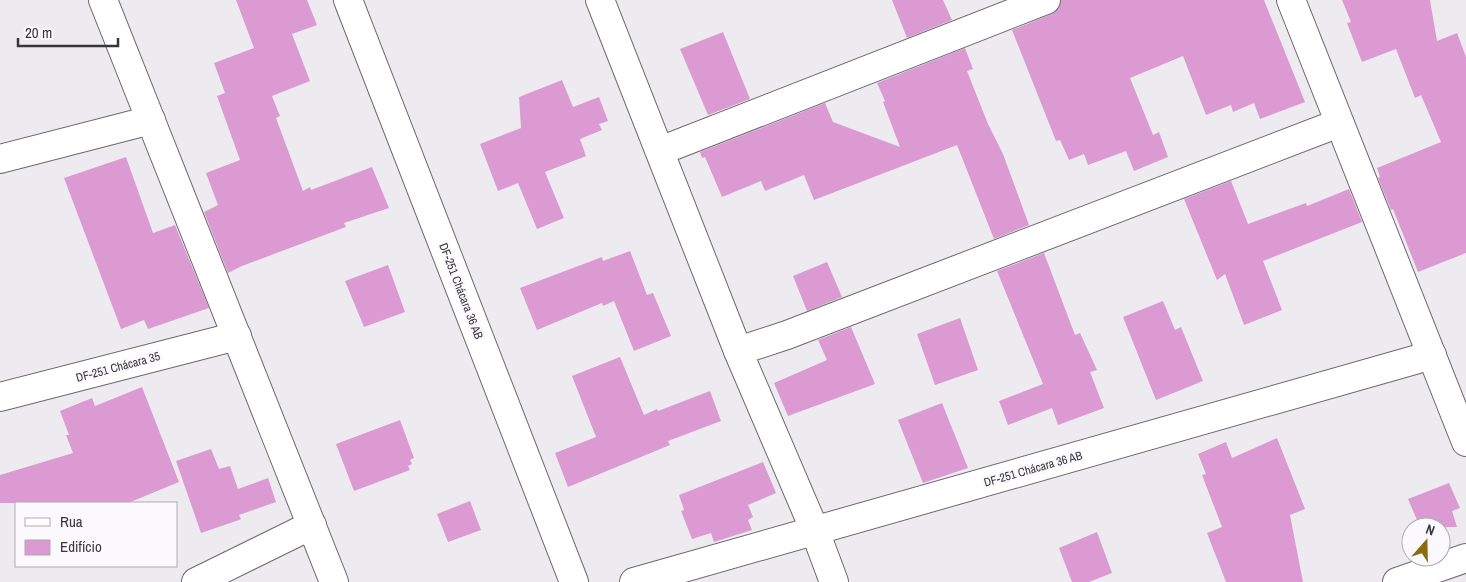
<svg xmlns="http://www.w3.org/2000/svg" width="1466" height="582" font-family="'Archivo Narrow',sans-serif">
<rect width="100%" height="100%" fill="#edebf0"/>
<g fill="#db9bd2">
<path d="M 236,0 L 307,0 L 317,25 L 292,34 L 310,81 L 272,96 L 280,116 L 276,118 L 303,191 L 310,187 L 311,190 L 372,167 L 389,208 L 344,223 L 346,227 L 242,266 L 228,273 L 204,212 L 218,205 L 206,173 L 240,160 L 217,96 L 225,93 L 214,63 L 254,48 Z"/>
<path d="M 892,0 L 943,0 L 952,20 L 907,38 Z"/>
<path d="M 1061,0 L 1264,0 L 1305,102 L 1260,119 L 1254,103 L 1233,112 L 1231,105 L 1206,115 L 1183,56 L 1130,78 L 1153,135 L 1159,132 L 1168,157 L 1134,171 L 1126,151 L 1088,165 L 1084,154 L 1069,160 L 1060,140 L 1056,141 L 1012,30 L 1052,14 L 1058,9 Z"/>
<path d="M 1342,0 L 1430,0 L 1437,41 L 1457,33 L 1466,57 L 1466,253 L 1418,272 L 1393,209 L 1391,210 L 1378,178 L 1380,177 L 1377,168 L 1441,142 L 1421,95 L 1415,98 L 1396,49 L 1362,62 L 1347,23 L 1351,22 Z"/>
<path d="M 723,32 L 750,99 L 708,115 L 680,49 Z"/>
<path d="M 965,48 L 973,69 L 967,71 L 988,124 L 1003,154 L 1029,225 L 994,239 L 957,145 L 814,200 L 804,175 L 765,191 L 761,181 L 722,197 L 705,157 L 702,158 L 700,152 L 825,103 L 833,122 L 900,147 L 883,102 L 885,101 L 877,83 Z"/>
<path d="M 562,80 L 573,107 L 599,97 L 608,121 L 599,124 L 602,130 L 580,139 L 586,156 L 545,172 L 564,218 L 537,229 L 518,183 L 498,191 L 480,144 L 521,128 L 519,97 Z"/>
<path d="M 126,157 L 153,233 L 175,225 L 209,308 L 148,329 L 144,320 L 121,329 L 64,178 Z"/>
<path d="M 1231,181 L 1248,224 L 1306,203 L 1307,206 L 1349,189 L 1362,222 L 1263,261 L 1282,310 L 1244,325 L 1225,274 L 1217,280 L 1184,199 Z"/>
<path d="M 630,251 L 647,295 L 653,293 L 671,336 L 634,351 L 614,301 L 603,306 L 602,303 L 537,330 L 520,288 L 602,257 L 603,261 Z"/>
<path d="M 1044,253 L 1075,335 L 1080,333 L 1097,370 L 1090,372 L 1104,408 L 1058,425 L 1052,408 L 1008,425 L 999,401 L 1043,384 L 997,271 Z"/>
<path d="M 827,262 L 842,297 L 807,311 L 793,276 Z"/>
<path d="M 388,265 L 405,312 L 364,327 L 345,281 Z"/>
<path d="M 1163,301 L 1175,330 L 1181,327 L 1203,381 L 1156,400 L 1123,317 Z"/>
<path d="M 960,318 L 978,370 L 935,385 L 917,334 Z"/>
<path d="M 851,327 L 875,384 L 788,416 L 774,383 L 827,360 L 818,340 Z"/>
<path d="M 620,357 L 644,415 L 657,409 L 658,411 L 710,391 L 721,421 L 668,441 L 670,445 L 568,487 L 555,453 L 596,437 L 572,376 Z"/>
<path d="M 142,387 L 179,482 L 128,503 L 0,503 L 0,475 L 73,453 L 66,435 L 69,435 L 60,411 L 92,398 L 95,406 Z"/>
<path d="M 942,403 L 968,468 L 923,483 L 898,420 Z"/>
<path d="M 400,420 L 414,458 L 410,460 L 412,464 L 408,466 L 410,470 L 354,491 L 336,444 Z"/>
<path d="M 1277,438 L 1305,509 L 1290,515 L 1303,582 L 1226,582 L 1207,533 L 1222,527 L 1202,475 L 1206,474 L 1198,454 L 1226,442 L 1232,458 Z"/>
<path d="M 211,449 L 219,469 L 230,466 L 238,489 L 268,478 L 276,502 L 239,515 L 241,519 L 239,520 L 201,533 L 176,461 Z"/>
<path d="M 763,462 L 776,493 L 748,505 L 753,517 L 748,520 L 752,530 L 714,542 L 711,533 L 692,539 L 681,511 L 684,510 L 679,495 Z"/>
<path d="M 1449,483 L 1460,508 L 1452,511 L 1457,527 L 1420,527 L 1408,499 Z"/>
<path d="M 470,501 L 481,530 L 448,542 L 437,514 Z"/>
<path d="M 1097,532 L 1112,573 L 1089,582 L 1072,582 L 1059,548 Z"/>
</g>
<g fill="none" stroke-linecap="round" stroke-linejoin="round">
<defs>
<g id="minor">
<path d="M 103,0 L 334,582"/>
<path d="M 348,0 L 574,582"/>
<path d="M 600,0 L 738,351 L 815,531 L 834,582"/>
<path d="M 1291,0 L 1466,442"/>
<path d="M 660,151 L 1046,0"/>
<path d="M 0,159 L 151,120"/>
<path d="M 738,351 L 787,335 L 1339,123"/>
<path d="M 0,397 L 237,336"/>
<path d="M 196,582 L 312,525"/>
<path d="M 634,582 L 1432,355"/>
<path d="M 1397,582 L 1466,558"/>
</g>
</defs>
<use href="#minor" stroke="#6b696e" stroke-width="30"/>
<use href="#minor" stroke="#fff" stroke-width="28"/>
</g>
<g text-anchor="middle" stroke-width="5" stroke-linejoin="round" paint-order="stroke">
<g font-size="12" fill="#373638" stroke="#fbf9fe">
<text transform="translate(461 291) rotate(69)" y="4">DF-251 Chácara 36 AB</text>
<text transform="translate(118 367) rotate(-15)" y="4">DF-251 Chácara 35</text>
<text transform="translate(1033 469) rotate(-16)" y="4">DF-251 Chácara 36 AB</text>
</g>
</g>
<rect x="15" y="502" width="162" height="65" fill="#fbf9fe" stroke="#adabaf"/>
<rect x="25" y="518" width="25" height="8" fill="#ffffff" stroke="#adabaf"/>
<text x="60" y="527" font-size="15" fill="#373638">Rua</text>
<rect x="25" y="540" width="25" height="15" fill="#db9bd2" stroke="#adabaf"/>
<text x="60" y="552" font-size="15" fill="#373638">Edifício</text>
<g transform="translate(1426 542) rotate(20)"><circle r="24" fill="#fbf9fe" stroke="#adabaf"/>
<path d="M0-4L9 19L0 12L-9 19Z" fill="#8d6c0f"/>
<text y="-8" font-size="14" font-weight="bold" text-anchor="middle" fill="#373638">N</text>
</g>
<path d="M18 38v8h100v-8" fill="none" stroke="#373638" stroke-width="2.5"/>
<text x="25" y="38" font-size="15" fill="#373638" stroke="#fbf9fe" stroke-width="4" paint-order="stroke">20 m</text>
</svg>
